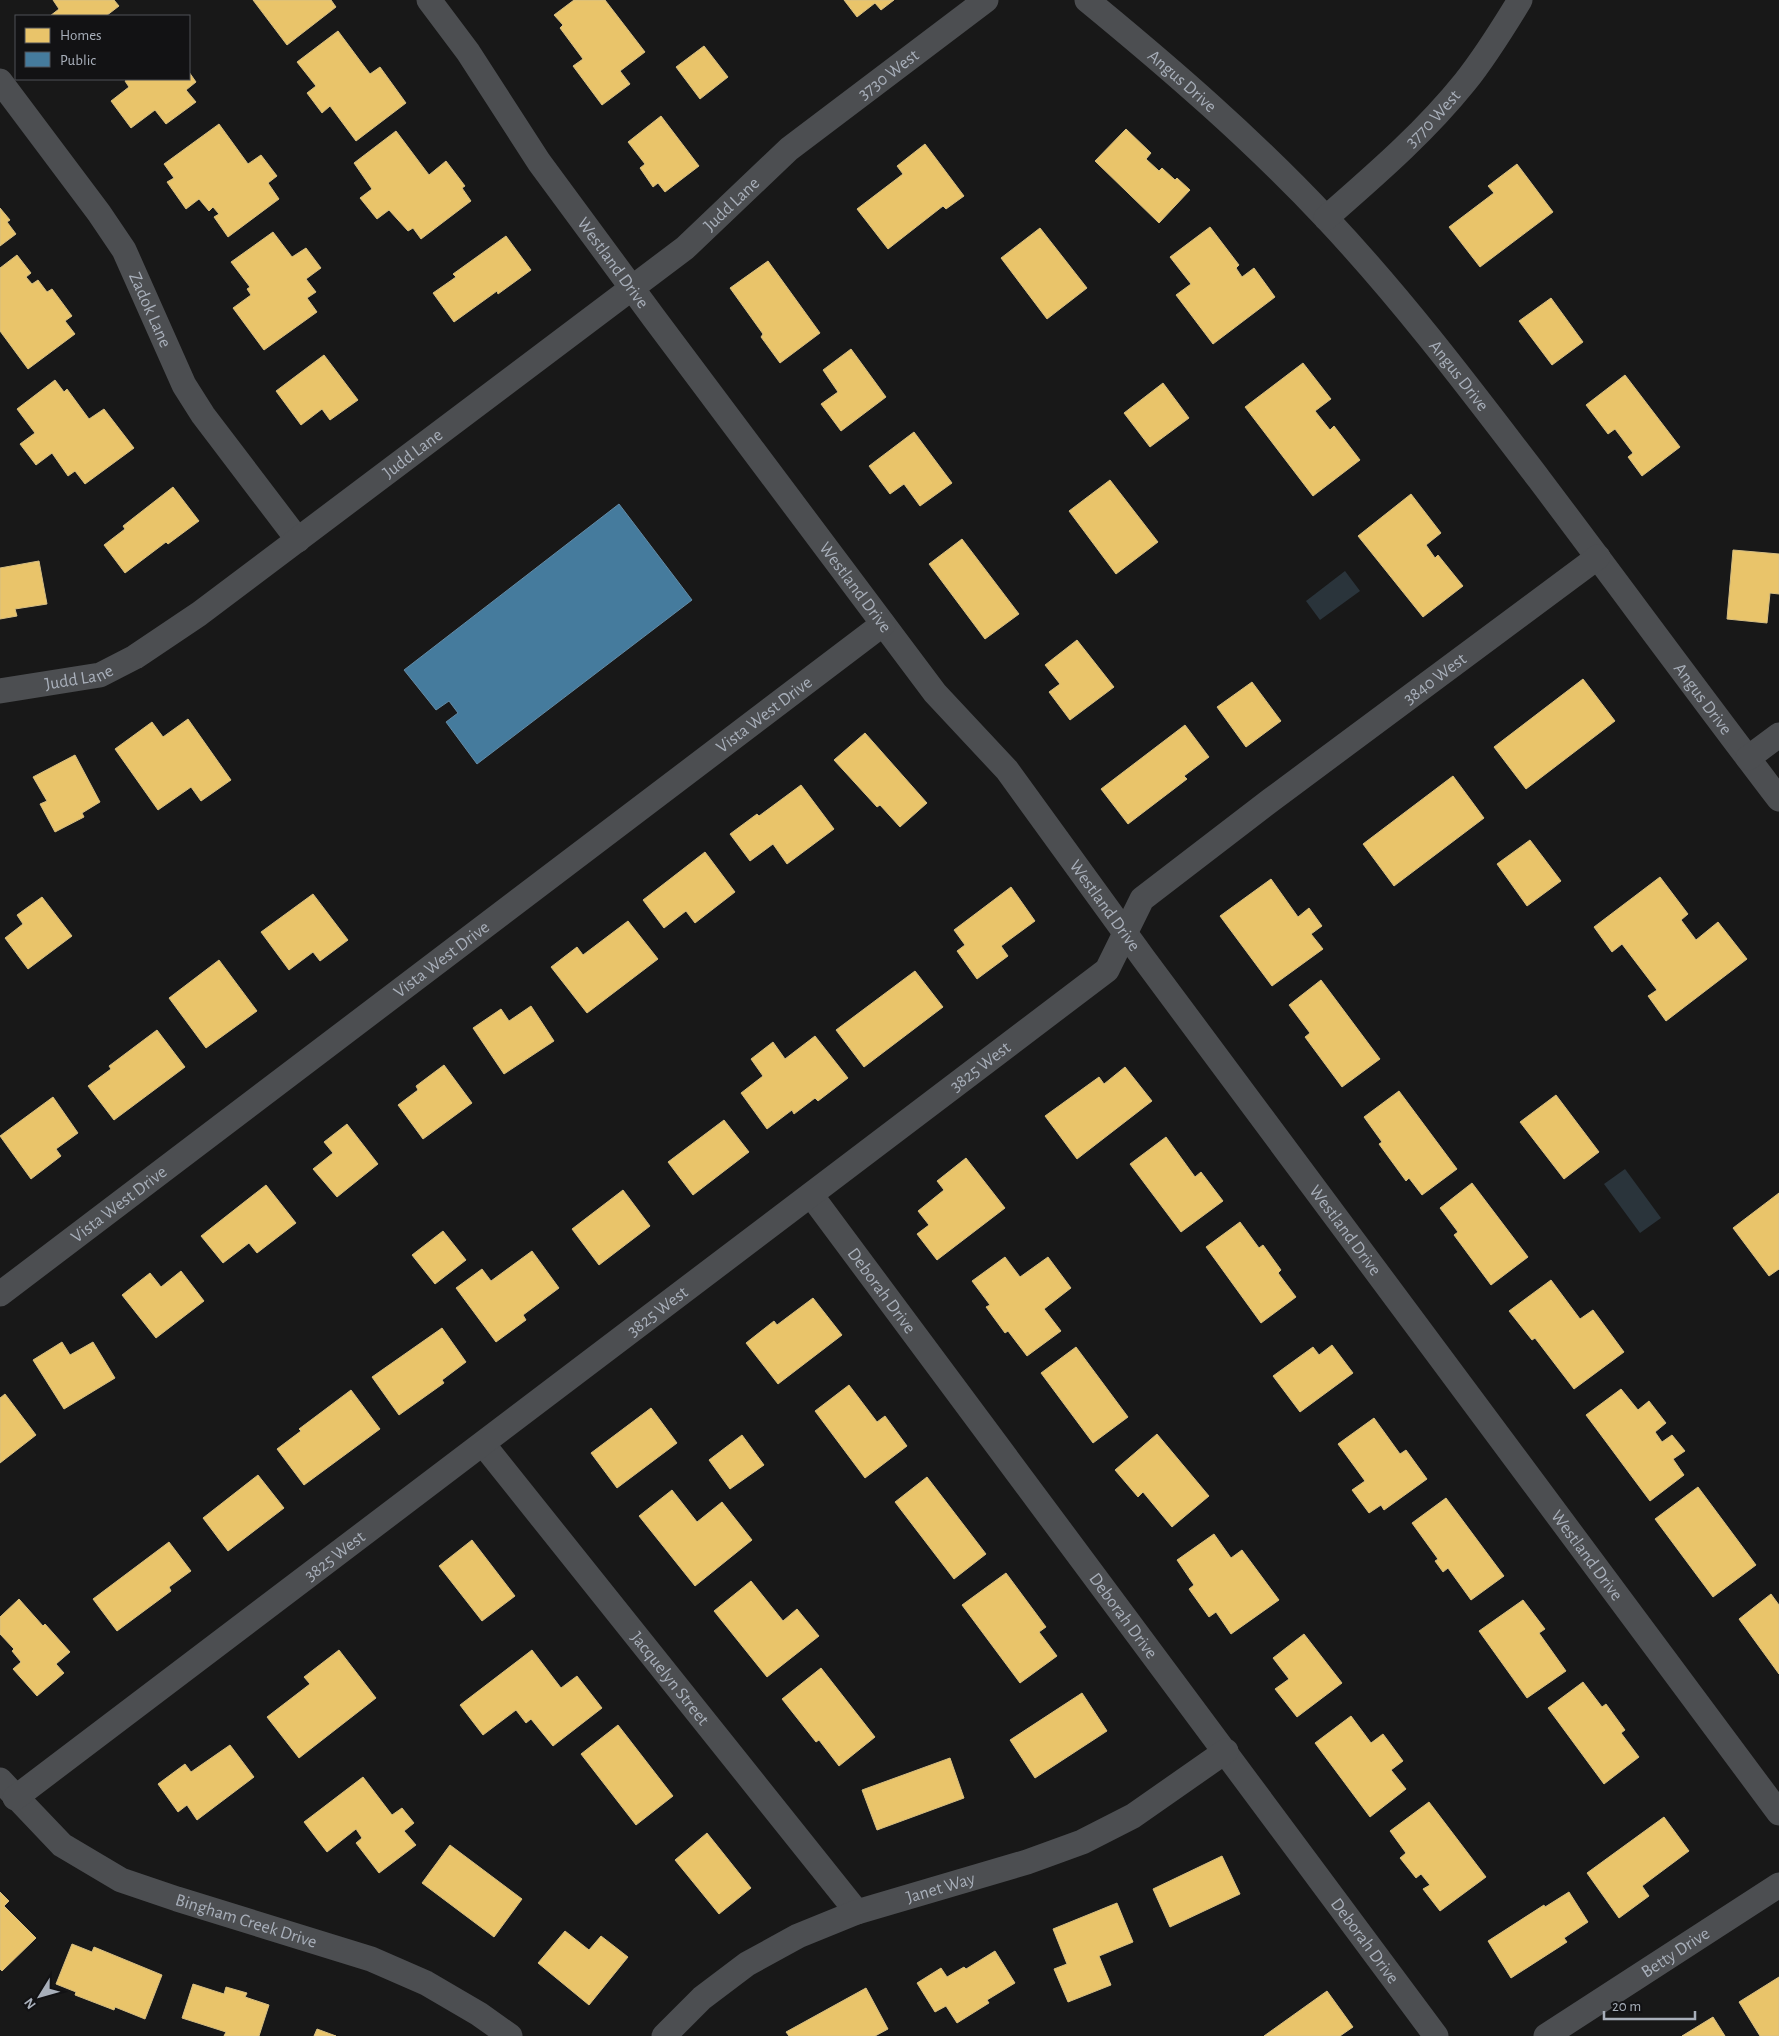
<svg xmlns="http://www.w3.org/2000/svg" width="1779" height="2036" font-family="'Alegreya Sans',sans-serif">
<rect width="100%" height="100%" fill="#181818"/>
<g fill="#2a343b">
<path d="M 1345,571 L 1360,591 L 1320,620 L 1306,601 Z"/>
<path d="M 1625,1169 L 1661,1218 L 1640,1233 L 1604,1184 Z"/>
</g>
<g fill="#e9c46a" stroke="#d6be82">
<path d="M 53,0 L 114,0 L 119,6 L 106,16 L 50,16 L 59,9 Z"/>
<path d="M 253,0 L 331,0 L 336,7 L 287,45 Z"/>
<path d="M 574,0 L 605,0 L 645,52 L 620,71 L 630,84 L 602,105 L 573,66 L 583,59 L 560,28 L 563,25 L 554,15 Z"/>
<path d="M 844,0 L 894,0 L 881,10 L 875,3 L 857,17 Z"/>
<path d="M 338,31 L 370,74 L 380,67 L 406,103 L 356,141 L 330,106 L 322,113 L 307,93 L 316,86 L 297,62 Z"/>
<path d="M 704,46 L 728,77 L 700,99 L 676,67 Z"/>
<path d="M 189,72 L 196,82 L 186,90 L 196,102 L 166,124 L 155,110 L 131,128 L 111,101 L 129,87 L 125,81 L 128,79 L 189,79 Z"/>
<path d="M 661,116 L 699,166 L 665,192 L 658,183 L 653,187 L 640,168 L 645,164 L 628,142 Z"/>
<path d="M 219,124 L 248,164 L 261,155 L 277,176 L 268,183 L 279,199 L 228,237 L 214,217 L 219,214 L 213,207 L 209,211 L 199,199 L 186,209 L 167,182 L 174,178 L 164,164 Z"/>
<path d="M 1126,129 L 1151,153 L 1146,159 L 1159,171 L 1162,168 L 1175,180 L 1177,178 L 1190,190 L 1159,223 L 1095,161 Z"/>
<path d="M 396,131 L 429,175 L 446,161 L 465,186 L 462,188 L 471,201 L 421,239 L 413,228 L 408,231 L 389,210 L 377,219 L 360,198 L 372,189 L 354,163 Z"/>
<path d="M 925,144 L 964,196 L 946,209 L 943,206 L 888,249 L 857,209 L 903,174 L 897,166 Z"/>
<path d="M 1517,164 L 1553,212 L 1480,267 L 1449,227 L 1494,193 L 1488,186 Z"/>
<path d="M 0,208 L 10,220 L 7,222 L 16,234 L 0,246 Z"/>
<path d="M 1210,227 L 1239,265 L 1236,268 L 1242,277 L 1254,268 L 1275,297 L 1213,344 L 1176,295 L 1191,284 L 1170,257 Z"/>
<path d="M 1040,228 L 1087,288 L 1047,319 L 1001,258 Z"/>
<path d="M 273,232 L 292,257 L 306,248 L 321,268 L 306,279 L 316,292 L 307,298 L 317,312 L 264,350 L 233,308 L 251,295 L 247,289 L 250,287 L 231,262 Z"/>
<path d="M 506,236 L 531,270 L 498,294 L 497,291 L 454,322 L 433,293 L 456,277 L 453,274 Z"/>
<path d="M 17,255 L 31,273 L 26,277 L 32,284 L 38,280 L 47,292 L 52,289 L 72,316 L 65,321 L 75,334 L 28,369 L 0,331 L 0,268 Z"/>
<path d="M 768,261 L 820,333 L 780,363 L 761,337 L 763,334 L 730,288 Z"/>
<path d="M 1551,298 L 1583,342 L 1552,365 L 1519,321 Z"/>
<path d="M 851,349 L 886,397 L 841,431 L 821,404 L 838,392 L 823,370 Z"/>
<path d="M 324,355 L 358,400 L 330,420 L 322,409 L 301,425 L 276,391 Z"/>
<path d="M 1303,363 L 1331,399 L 1315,411 L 1330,430 L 1334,426 L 1360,460 L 1313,496 L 1245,407 Z"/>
<path d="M 1625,375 L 1680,447 L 1642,476 L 1628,457 L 1633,453 L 1615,429 L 1608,434 L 1586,405 Z"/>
<path d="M 55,380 L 64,392 L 67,389 L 89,419 L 104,409 L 134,448 L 85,484 L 75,471 L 68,476 L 52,453 L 36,465 L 20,444 L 35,433 L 17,409 Z"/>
<path d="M 1163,383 L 1189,418 L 1150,447 L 1124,413 Z"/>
<path d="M 914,432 L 952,483 L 920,506 L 904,484 L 890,494 L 869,466 Z"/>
<path d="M 1110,480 L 1158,542 L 1116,574 L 1069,511 Z"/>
<path d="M 173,487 L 199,521 L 168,544 L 166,542 L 125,573 L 104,545 L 125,529 L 123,526 Z"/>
<path d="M 1411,494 L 1441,533 L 1426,545 L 1435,558 L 1438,555 L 1463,586 L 1423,617 L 1358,536 Z"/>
<path d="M 962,539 L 1019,614 L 985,639 L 929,564 Z"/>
<path d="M 1733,550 L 1779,554 L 1779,594 L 1770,593 L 1767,623 L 1727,619 Z"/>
<path d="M 39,561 L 47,604 L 15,609 L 17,616 L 0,619 L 0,568 Z"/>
<path d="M 1077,640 L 1114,687 L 1070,720 L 1049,692 L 1060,684 L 1045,665 Z"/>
<path d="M 1583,679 L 1615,721 L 1526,789 L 1494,747 Z"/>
<path d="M 1252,682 L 1281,721 L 1246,747 L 1217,707 Z"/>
<path d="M 188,719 L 231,780 L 201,801 L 191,787 L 158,810 L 115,749 L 152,722 L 163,737 Z"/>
<path d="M 1185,725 L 1209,757 L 1184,776 L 1187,779 L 1128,824 L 1101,789 Z"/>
<path d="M 865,733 L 927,803 L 900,827 L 880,805 L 877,807 L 834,760 Z"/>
<path d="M 75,755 L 100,802 L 82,813 L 84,817 L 55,832 L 40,804 L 47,801 L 33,777 Z"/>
<path d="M 1453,776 L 1484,818 L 1394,886 L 1363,844 Z"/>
<path d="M 801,785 L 834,829 L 787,864 L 773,844 L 750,861 L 730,834 L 757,814 L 759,816 Z"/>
<path d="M 1530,840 L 1561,881 L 1527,906 L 1497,864 Z"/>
<path d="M 705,852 L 735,892 L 695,923 L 686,911 L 664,928 L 643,900 Z"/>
<path d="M 1660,877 L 1688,914 L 1681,920 L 1696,940 L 1718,922 L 1747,959 L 1666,1021 L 1648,996 L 1657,990 L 1622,944 L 1612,952 L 1594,927 Z"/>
<path d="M 1271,879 L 1298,917 L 1309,908 L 1322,926 L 1311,934 L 1323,949 L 1272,986 L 1220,916 Z"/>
<path d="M 1011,887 L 1035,921 L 1001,946 L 1008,956 L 977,979 L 957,951 L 965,945 L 954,930 Z"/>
<path d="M 313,894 L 348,940 L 320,961 L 313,952 L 289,970 L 261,932 Z"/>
<path d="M 42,897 L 72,936 L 28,969 L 5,938 L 23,924 L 17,915 Z"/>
<path d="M 628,921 L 658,959 L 587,1013 L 551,967 L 577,947 L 583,955 Z"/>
<path d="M 219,960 L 257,1011 L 206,1048 L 169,998 Z"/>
<path d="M 915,971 L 943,1007 L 864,1067 L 836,1030 Z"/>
<path d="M 1321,980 L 1380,1059 L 1342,1087 L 1305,1037 L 1310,1033 L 1289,1005 Z"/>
<path d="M 531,1006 L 554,1041 L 504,1074 L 473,1028 L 501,1009 L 509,1021 Z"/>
<path d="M 157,1030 L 185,1067 L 114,1120 L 88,1086 L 111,1069 L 109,1066 Z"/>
<path d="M 815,1036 L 848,1078 L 818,1101 L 815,1098 L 794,1114 L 792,1110 L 767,1129 L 741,1093 L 763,1076 L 751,1059 L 773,1042 L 785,1059 Z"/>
<path d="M 444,1065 L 472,1103 L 423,1139 L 398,1105 L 418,1090 L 416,1086 Z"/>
<path d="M 1125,1067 L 1152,1101 L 1077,1159 L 1045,1116 L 1099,1077 L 1104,1084 Z"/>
<path d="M 1399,1091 L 1457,1169 L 1422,1195 L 1409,1178 L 1406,1181 L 1379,1144 L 1382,1142 L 1364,1117 Z"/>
<path d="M 1556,1095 L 1599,1152 L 1564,1179 L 1520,1122 Z"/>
<path d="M 53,1097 L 78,1133 L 56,1149 L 61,1156 L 31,1179 L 0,1136 Z"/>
<path d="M 724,1120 L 749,1152 L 693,1195 L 668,1162 Z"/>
<path d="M 347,1124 L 378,1164 L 337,1197 L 313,1169 L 333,1153 L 324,1142 Z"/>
<path d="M 1166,1137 L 1195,1177 L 1201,1172 L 1223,1201 L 1181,1232 L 1130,1164 Z"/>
<path d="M 966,1158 L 1005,1208 L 937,1260 L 917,1234 L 929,1225 L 918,1211 L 944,1190 L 937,1181 Z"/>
<path d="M 1472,1183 L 1528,1257 L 1491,1285 L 1454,1235 L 1458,1232 L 1440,1208 Z"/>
<path d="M 266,1185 L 296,1223 L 257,1253 L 249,1243 L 223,1263 L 201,1236 Z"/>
<path d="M 623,1190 L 650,1226 L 599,1265 L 572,1229 Z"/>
<path d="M 1779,1193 L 1779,1269 L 1769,1276 L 1733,1228 Z"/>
<path d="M 1240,1222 L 1259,1248 L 1263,1245 L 1281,1270 L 1278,1273 L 1296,1297 L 1261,1323 L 1206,1247 Z"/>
<path d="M 443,1231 L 466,1260 L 435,1284 L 412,1255 Z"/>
<path d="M 532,1251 L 559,1288 L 523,1315 L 526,1320 L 496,1342 L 456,1288 L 482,1269 L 491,1281 Z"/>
<path d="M 1005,1257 L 1020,1277 L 1048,1257 L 1071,1288 L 1044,1309 L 1061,1331 L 1027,1356 L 1008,1331 L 1005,1333 L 986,1307 L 990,1305 L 972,1281 Z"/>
<path d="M 181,1271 L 204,1301 L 156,1338 L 122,1295 L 150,1273 L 161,1287 Z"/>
<path d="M 1551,1280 L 1580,1319 L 1593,1310 L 1624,1352 L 1574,1389 L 1535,1338 L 1532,1340 L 1509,1311 Z"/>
<path d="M 813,1298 L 842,1335 L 778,1384 L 746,1343 L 774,1321 L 777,1325 Z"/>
<path d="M 442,1328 L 466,1362 L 442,1380 L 444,1383 L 399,1415 L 372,1377 Z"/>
<path d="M 62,1342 L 70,1355 L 93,1342 L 115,1378 L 64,1409 L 33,1360 Z"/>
<path d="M 1332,1345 L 1353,1373 L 1300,1412 L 1273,1376 L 1313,1347 L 1319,1355 Z"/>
<path d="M 1076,1347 L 1128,1417 L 1093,1443 L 1041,1373 Z"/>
<path d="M 849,1385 L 877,1422 L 885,1416 L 907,1446 L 865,1478 L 815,1411 Z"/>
<path d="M 1621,1389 L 1638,1410 L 1649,1401 L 1666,1423 L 1655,1432 L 1662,1442 L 1672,1435 L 1685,1451 L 1673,1459 L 1684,1475 L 1650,1501 L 1586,1415 Z"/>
<path d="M 351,1390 L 380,1429 L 304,1485 L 277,1449 L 301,1431 L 299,1429 Z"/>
<path d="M 5,1394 L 36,1435 L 0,1463 L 0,1398 Z"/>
<path d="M 651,1408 L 677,1443 L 617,1488 L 591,1453 Z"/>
<path d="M 1374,1418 L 1400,1454 L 1406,1450 L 1427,1479 L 1384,1510 L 1381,1505 L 1369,1513 L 1352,1490 L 1365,1481 L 1338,1444 Z"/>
<path d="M 1157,1434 L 1209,1496 L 1172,1527 L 1143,1492 L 1138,1497 L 1115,1470 Z"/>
<path d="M 742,1435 L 764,1465 L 730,1489 L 709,1460 Z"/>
<path d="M 258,1475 L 284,1508 L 228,1551 L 203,1518 Z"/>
<path d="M 927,1477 L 986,1554 L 954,1579 L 895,1502 Z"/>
<path d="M 1698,1487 L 1756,1565 L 1713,1597 L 1655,1519 Z"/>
<path d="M 672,1490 L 697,1522 L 722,1502 L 752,1540 L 695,1586 L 639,1516 Z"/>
<path d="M 1446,1498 L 1504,1576 L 1471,1600 L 1448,1568 L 1443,1572 L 1435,1561 L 1438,1559 L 1412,1523 Z"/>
<path d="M 1214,1534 L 1231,1558 L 1242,1550 L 1279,1600 L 1231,1634 L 1216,1612 L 1209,1617 L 1189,1589 L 1194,1585 L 1177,1560 Z"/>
<path d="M 472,1540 L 515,1596 L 482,1621 L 439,1566 Z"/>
<path d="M 169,1542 L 191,1571 L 169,1587 L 171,1591 L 117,1631 L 93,1599 Z"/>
<path d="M 1006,1573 L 1046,1627 L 1039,1632 L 1057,1656 L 1020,1683 L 962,1605 Z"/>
<path d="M 751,1581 L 783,1621 L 797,1609 L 819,1636 L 767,1677 L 714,1611 Z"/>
<path d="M 1771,1594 L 1779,1605 L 1779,1674 L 1739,1619 Z"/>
<path d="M 19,1599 L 43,1626 L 45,1624 L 70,1652 L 56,1664 L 64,1673 L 37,1696 L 13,1669 L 21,1662 L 12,1651 L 14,1649 L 0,1634 L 0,1617 Z"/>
<path d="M 1523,1600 L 1545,1629 L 1539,1633 L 1566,1671 L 1527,1698 L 1479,1631 Z"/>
<path d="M 1304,1634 L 1342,1683 L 1297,1717 L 1275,1689 L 1289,1679 L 1273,1658 Z"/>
<path d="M 339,1650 L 376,1698 L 299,1758 L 267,1717 L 310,1684 L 304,1677 Z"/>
<path d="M 532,1650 L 561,1688 L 577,1676 L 602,1708 L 553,1746 L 531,1719 L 526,1723 L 516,1710 L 483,1735 L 460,1705 Z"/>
<path d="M 821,1668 L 875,1737 L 839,1766 L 819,1740 L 816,1742 L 782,1699 Z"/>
<path d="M 1583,1682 L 1602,1707 L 1606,1704 L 1625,1730 L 1621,1733 L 1639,1757 L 1604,1784 L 1548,1708 Z"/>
<path d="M 1082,1693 L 1107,1731 L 1035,1778 L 1010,1740 Z"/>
<path d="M 1351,1716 L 1371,1743 L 1383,1734 L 1403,1761 L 1391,1770 L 1406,1789 L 1370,1817 L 1315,1743 Z"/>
<path d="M 618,1725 L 673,1796 L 636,1825 L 581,1754 Z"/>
<path d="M 230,1745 L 254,1777 L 197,1820 L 187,1805 L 178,1812 L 158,1784 L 185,1764 L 191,1772 Z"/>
<path d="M 950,1758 L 964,1798 L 877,1830 L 862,1790 Z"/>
<path d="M 363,1777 L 392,1815 L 402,1808 L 414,1823 L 404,1831 L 416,1845 L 379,1873 L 356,1843 L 362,1838 L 356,1829 L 327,1852 L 304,1822 Z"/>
<path d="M 1429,1802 L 1486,1877 L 1440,1911 L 1423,1889 L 1430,1885 L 1421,1874 L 1416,1878 L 1400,1858 L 1406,1853 L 1390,1831 Z"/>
<path d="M 1664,1817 L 1689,1851 L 1642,1886 L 1649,1896 L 1619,1918 L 1587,1873 Z"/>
<path d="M 707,1833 L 751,1888 L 719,1914 L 675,1860 Z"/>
<path d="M 450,1845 L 522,1899 L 494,1937 L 422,1883 Z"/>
<path d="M 1222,1856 L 1240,1894 L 1170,1927 L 1153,1889 Z"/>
<path d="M 0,1892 L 9,1901 L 4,1906 L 36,1938 L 2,1971 L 0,1969 Z"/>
<path d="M 1569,1892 L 1588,1922 L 1564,1938 L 1567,1942 L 1511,1978 L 1488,1941 L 1544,1905 L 1545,1907 Z"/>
<path d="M 1117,1903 L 1133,1942 L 1099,1956 L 1111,1985 L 1068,2002 L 1054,1969 L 1067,1964 L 1053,1929 Z"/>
<path d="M 565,1931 L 589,1950 L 601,1936 L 628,1957 L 589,2005 L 538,1963 Z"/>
<path d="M 72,1944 L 92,1952 L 94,1947 L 162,1975 L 145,2019 L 115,2007 L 114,2010 L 75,1995 L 76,1992 L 56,1984 Z"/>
<path d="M 995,1951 L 1015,1983 L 987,2000 L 989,2003 L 957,2023 L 946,2006 L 935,2012 L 917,1983 L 941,1968 L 947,1977 L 964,1967 L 966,1969 Z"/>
<path d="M 1779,1977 L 1779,2036 L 1760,2036 L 1739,2002 Z"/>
<path d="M 193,1984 L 224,1994 L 226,1987 L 247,1993 L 245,1997 L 269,2005 L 259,2036 L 224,2036 L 226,2032 L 182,2018 Z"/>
<path d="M 866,1988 L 888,2029 L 875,2036 L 789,2036 L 786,2032 Z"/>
<path d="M 1327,1991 L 1353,2027 L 1340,2036 L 1264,2036 Z"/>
<path d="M 1713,2017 L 1725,2036 L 1682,2036 Z"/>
<path d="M 317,2029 L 336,2036 L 314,2036 Z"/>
</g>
<path fill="#457b9d" stroke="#638ba6" d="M 619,504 L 692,600 L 477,764 L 446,722 L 458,713 L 449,701 L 436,710 L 404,670 Z"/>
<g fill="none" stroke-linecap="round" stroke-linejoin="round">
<g stroke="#4c4e51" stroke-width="25">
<path id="s1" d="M 429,0 L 468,52 L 539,162 L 654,318 L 935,693 L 1007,770 L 1144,959 L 1779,1813"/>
<path id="s2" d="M 1087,0 C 1171,69 1253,140 1327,219 C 1404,301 1471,390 1539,479 C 1619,585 1698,693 1779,799"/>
<path id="s3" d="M 0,81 L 99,213 L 124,250 L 184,385 L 203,415 L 298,540"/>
<path id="s4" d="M 1326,218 C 1375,175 1424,133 1465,82 C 1485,57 1503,28 1520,0"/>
<path id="s5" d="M 0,691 L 100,675 L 135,657 L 199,614 L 685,248 L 789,149 L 986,0"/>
<path d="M 1748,758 L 1779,735"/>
<path id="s6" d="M 811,1195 L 1436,2036"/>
<path id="s7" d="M 0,1294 L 883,624"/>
<path id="s8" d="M 483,1444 L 857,1912"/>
<path id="s9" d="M 0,1780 L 62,1845 L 121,1880 L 177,1899 L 371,1959 L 426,1983 L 479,2014 L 510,2036"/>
<path id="s10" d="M 15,1798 L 1107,970 L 1142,899 L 1271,800 L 1598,557"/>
<path id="s11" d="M 664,2036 L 702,1998 L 747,1964 L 798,1936 L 857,1912 L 1027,1862 L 1082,1842 L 1133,1816 L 1226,1751"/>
<path id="s12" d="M 1546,2036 L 1779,1885"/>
</g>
</g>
<g text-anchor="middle" stroke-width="5" stroke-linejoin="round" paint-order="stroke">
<g font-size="18" fill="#a8afba" stroke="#121214">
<text dy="6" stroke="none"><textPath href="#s5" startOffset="1094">3730 West</textPath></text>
<text dy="6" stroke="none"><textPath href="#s2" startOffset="125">Angus Drive</textPath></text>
<text dy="6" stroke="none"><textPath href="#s4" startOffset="146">3770 West</textPath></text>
<text dy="6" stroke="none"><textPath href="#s5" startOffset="890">Judd Lane</textPath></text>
<text dy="6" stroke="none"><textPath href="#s1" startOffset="321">Westland Drive</textPath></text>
<text dy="6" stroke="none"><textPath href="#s3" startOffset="275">Zadok Lane</textPath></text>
<text dy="6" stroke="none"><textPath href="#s2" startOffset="530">Angus Drive</textPath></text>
<text dy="6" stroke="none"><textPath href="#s5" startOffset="485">Judd Lane</textPath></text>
<text dy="6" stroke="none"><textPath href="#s1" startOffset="726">Westland Drive</textPath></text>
<text dy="6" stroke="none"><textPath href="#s5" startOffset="80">Judd Lane</textPath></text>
<text dy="6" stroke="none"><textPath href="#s10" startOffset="1816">3840 West</textPath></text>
<text dy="6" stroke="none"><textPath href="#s2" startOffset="935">Angus Drive</textPath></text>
<text dy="6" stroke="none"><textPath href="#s7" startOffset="959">Vista West Drive</textPath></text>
<text dy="6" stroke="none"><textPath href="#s1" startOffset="1131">Westland Drive</textPath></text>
<text dy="6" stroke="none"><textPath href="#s7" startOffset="554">Vista West Drive</textPath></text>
<text dy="6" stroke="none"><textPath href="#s10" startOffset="1211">3825 West</textPath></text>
<text dy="6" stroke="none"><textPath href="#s7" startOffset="149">Vista West Drive</textPath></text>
<text dy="6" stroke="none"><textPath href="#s1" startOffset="1535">Westland Drive</textPath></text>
<text dy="6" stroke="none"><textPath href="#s6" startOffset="119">Deborah Drive</textPath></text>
<text dy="6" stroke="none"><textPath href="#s10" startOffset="806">3825 West</textPath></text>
<text dy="6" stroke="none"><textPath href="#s10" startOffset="401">3825 West</textPath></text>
<text dy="6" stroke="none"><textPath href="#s1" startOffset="1940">Westland Drive</textPath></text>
<text dy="6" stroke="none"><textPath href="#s6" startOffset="524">Deborah Drive</textPath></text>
<text dy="6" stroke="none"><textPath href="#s8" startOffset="300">Jacquelyn Street</textPath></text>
<text dy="6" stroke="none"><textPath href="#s11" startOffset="319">Janet Way</textPath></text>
<text dy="6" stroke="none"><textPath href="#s9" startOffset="290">Bingham Creek Drive</textPath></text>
<text dy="6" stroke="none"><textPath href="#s6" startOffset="929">Deborah Drive</textPath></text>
<text dy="6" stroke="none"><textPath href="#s12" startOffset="154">Betty Drive</textPath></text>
</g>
</g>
<rect x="15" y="15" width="175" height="65" fill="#121214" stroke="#4e5156"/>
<rect x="25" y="28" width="25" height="15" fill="#e9c46a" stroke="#4e5156"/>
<text x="60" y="40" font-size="15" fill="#a8afba">Homes</text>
<rect x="25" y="52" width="25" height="15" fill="#457b9d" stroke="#4e5156"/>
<text x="60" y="65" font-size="15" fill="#a8afba">Public</text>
<g transform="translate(40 1996) rotate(233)" stroke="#121214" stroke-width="4" paint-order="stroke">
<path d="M0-4L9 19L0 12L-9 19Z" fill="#a8afba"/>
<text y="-8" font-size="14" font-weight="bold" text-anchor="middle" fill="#a8afba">N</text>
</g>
<path d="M1604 2011v8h91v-8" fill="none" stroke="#a8afba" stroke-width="2.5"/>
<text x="1612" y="2011" font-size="15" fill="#a8afba" stroke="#121214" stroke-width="4" paint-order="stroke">20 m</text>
</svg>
